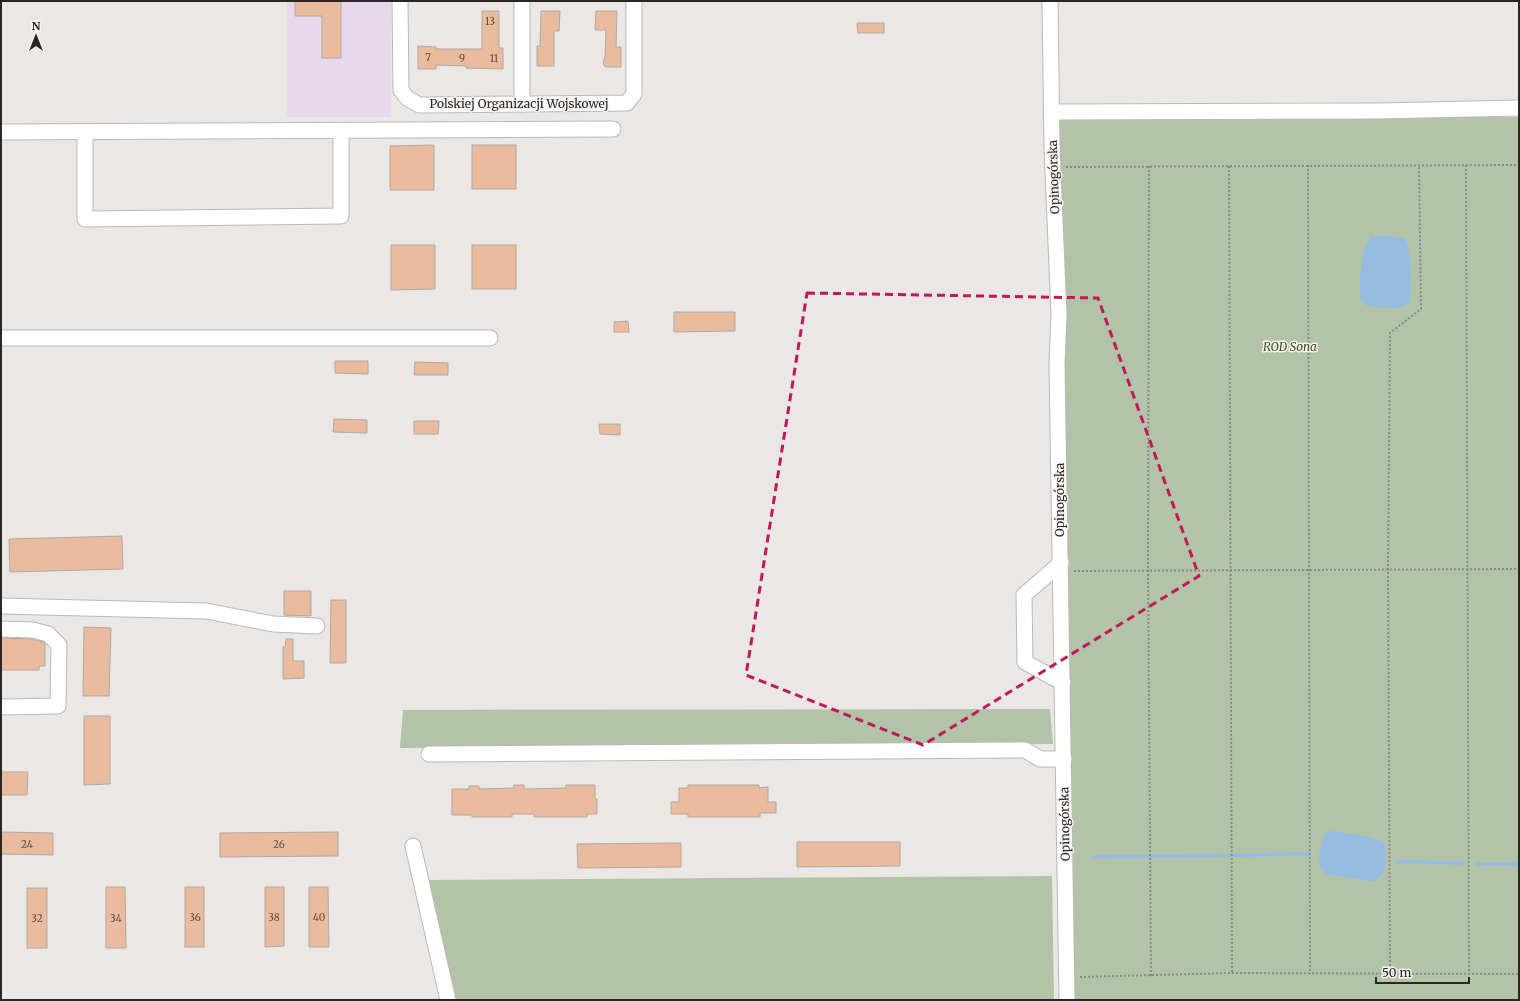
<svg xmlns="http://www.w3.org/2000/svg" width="1520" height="1001" font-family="Merriweather,serif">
<rect width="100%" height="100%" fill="#eae7e5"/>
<rect fill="#e7d8eb" x="287" y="1" width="104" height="116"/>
<g fill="#b2c3a8">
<path d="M 1060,116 L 1519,117 L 1519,1000 L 1067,1000 Z"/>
<path d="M 1050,709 L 1053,744 L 400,748 L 403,710 Z"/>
<path d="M 1052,876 L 1054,1000 L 454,1000 L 427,880 Z"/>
</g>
<g fill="#96bbe1">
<path d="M 1371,236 L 1387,236 L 1405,238 C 1413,259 1411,281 1410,303 L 1398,308 L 1368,307 L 1360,299 L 1360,278 L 1364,249 Z"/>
<path d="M 1331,831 L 1370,837 L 1384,842 C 1387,860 1390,870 1374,882 L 1327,874 L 1320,868 L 1319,854 L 1325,834 Z"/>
</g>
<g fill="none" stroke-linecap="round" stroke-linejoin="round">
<g stroke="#96bbe1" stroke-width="3.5">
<path d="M 1095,857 L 1309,854"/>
<path d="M 1398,862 L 1464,863"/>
<path d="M 1476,864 L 1519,864"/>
</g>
</g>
<g fill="#eabc9d" stroke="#aca9a7">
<path d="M 295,1 L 341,1 L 341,58 L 322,58 L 322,16 L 295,16 Z"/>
<path d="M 482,11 L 499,11 L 499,48 L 503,48 L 503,69 L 466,68 L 466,66 L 436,65 L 436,69 L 418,69 L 418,46 L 436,47 L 436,49 L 482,49 Z"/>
<path d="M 541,11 L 560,11 L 559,31 L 554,31 L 554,66 L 537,66 L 537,46 L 540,46 Z"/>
<path d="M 596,11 L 617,11 L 616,47 L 621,47 L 621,67 L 605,67 L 603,63 L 605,57 L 606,30 L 595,30 Z"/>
<path d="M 857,23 L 884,23 L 884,33 L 858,33 Z"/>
<path d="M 434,145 L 434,190 L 390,190 L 390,146 Z"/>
<rect x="472" y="145" width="44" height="44"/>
<path d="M 391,245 L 435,245 L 435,289 L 391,290 Z"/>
<rect x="472" y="245" width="44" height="44"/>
<path d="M 674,312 L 735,312 L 735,331 L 674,332 Z"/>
<path d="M 628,321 L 629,332 L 614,332 L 614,322 Z"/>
<path d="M 335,361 L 368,361 L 368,374 L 335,373 Z"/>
<path d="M 415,362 L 448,363 L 448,375 L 414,375 Z"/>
<path d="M 334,419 L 367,420 L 367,433 L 333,432 Z"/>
<path d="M 414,421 L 439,421 L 438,434 L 414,434 Z"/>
<path d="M 599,424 L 620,424 L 620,435 L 600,434 Z"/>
<path d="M 122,536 L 123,569 L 10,572 L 9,539 Z"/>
<path d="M 284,591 L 311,591 L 311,616 L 284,615 Z"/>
<path d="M 331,600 L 346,600 L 346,663 L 330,663 Z"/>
<path d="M 84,627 L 111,628 L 109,696 L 83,696 Z"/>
<path d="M 1,638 L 32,639 L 43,642 L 45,644 L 45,666 L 39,666 L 39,670 L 1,670 Z"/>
<path d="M 286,639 L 293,639 L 293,661 L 304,661 L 304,678 L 283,679 L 283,647 L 285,647 Z"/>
<path d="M 84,716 L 110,716 L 110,784 L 84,785 Z"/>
<path d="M 1,772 L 28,772 L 27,795 L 1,795 Z"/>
<path d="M 514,785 L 524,785 L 524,789 L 566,788 L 566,785 L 595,785 L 595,799 L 597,799 L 597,814 L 587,814 L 587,817 L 534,817 L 534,814 L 512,814 L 512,817 L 472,817 L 472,815 L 452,815 L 452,789 L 469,789 L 469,786 L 479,786 L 479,789 L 514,788 Z"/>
<path d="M 688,785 L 759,785 L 759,788 L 768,787 L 768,802 L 776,802 L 776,813 L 760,813 L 760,817 L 688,817 L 688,814 L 671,814 L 671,802 L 679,802 L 679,788 L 688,788 Z"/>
<path d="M 1,832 L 53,833 L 53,855 L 1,854 Z"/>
<path d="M 338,832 L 338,856 L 220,857 L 220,833 Z"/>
<path d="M 797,842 L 900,842 L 900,866 L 797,867 Z"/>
<path d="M 681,843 L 681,867 L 578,868 L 577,844 Z"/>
<path d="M 106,887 L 125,887 L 126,948 L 106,948 Z"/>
<rect x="185" y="887" width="19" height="60"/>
<path d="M 265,887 L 284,887 L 284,946 L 265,947 Z"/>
<path d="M 309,887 L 328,887 L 329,947 L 309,947 Z"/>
<rect x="27" y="888" width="20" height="60"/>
</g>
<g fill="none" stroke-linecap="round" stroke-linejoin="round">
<defs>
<g id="minor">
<path d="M 400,1 L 401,90 L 407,98 L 419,105 L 627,103 L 634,94 L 634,1"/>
<path d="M 1050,1 L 1052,148 L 1059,315 L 1057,364 L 1067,1000"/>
<path d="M 522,104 L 522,1"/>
<path d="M 1051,112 L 1378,111 L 1519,108"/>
<path d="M 1,132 L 613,129"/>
<path d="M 85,132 L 85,219 L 341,216 L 341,131"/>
<path d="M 1,338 L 490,338"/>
<path d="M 1061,563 L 1024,595 L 1025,662 L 1063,683"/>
<path d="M 1,606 L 206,611 L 273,624 L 317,626"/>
<path d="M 1,629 L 33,630 L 48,634 L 59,645 L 58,706 L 1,707"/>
<path d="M 429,754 L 1025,750 L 1040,759 L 1064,759"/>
<path d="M 413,846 L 448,1000"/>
</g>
</defs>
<use href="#minor" stroke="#bbb8b6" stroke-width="17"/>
<g stroke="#8a8886" stroke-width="2" stroke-dasharray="2 2" stroke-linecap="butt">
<path d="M 1308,165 L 1310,974"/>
<path d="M 1466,165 L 1469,974"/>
<path d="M 1149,166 L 1148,570 L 1151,976"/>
<path d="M 1229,166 L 1232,973"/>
<path d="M 1066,167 L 1519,165"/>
<path d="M 1074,571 L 1519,569"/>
<path d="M 1390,974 L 1388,569 L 1390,333 L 1421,309 L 1419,165"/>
<path d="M 1080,977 L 1232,973 L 1519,974"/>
</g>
<use href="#minor" stroke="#fff" stroke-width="15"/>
</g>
<path fill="none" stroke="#c2185b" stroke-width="3" stroke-dasharray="8 5" stroke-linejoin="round" d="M 807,293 L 1098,298 L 1199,576 L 923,745 L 746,675 Z"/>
<g text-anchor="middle" stroke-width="3" stroke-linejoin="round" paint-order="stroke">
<g font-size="10" fill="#584c44">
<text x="490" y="25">13</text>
<text x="428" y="61">7</text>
<text x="462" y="62">9</text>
<text x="494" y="62">11</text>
<text x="27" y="848">24</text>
<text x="279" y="848">26</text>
<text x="195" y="921">36</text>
<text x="274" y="921">38</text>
<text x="319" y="921">40</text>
<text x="37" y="922">32</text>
<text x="116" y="922">34</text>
</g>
<g font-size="12" fill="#282726" stroke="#f7f4f2">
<text x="519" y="108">Polskiej Organizacji Wojskowej</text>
<text transform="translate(1054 177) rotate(-92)" y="4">Opinogórska</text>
<text transform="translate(1060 500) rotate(-90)" y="4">Opinogórska</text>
<text transform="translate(1065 824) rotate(-91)" y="4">Opinogórska</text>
</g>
<g font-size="12" font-style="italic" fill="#325417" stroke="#f7f4f2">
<text x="1290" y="351">ROD Sona</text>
</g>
</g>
<rect width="1520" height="1001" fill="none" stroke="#282726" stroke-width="4"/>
<g transform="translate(36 36)" stroke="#f7f4f2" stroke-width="3" paint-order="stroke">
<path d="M0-3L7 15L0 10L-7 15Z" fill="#282726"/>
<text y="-6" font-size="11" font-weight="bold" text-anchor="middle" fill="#282726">N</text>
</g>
<path d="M1376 977v6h93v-6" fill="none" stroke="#282726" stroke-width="2"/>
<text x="1382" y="977" font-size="12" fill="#282726" stroke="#f7f4f2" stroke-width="3" paint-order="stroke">50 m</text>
</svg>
